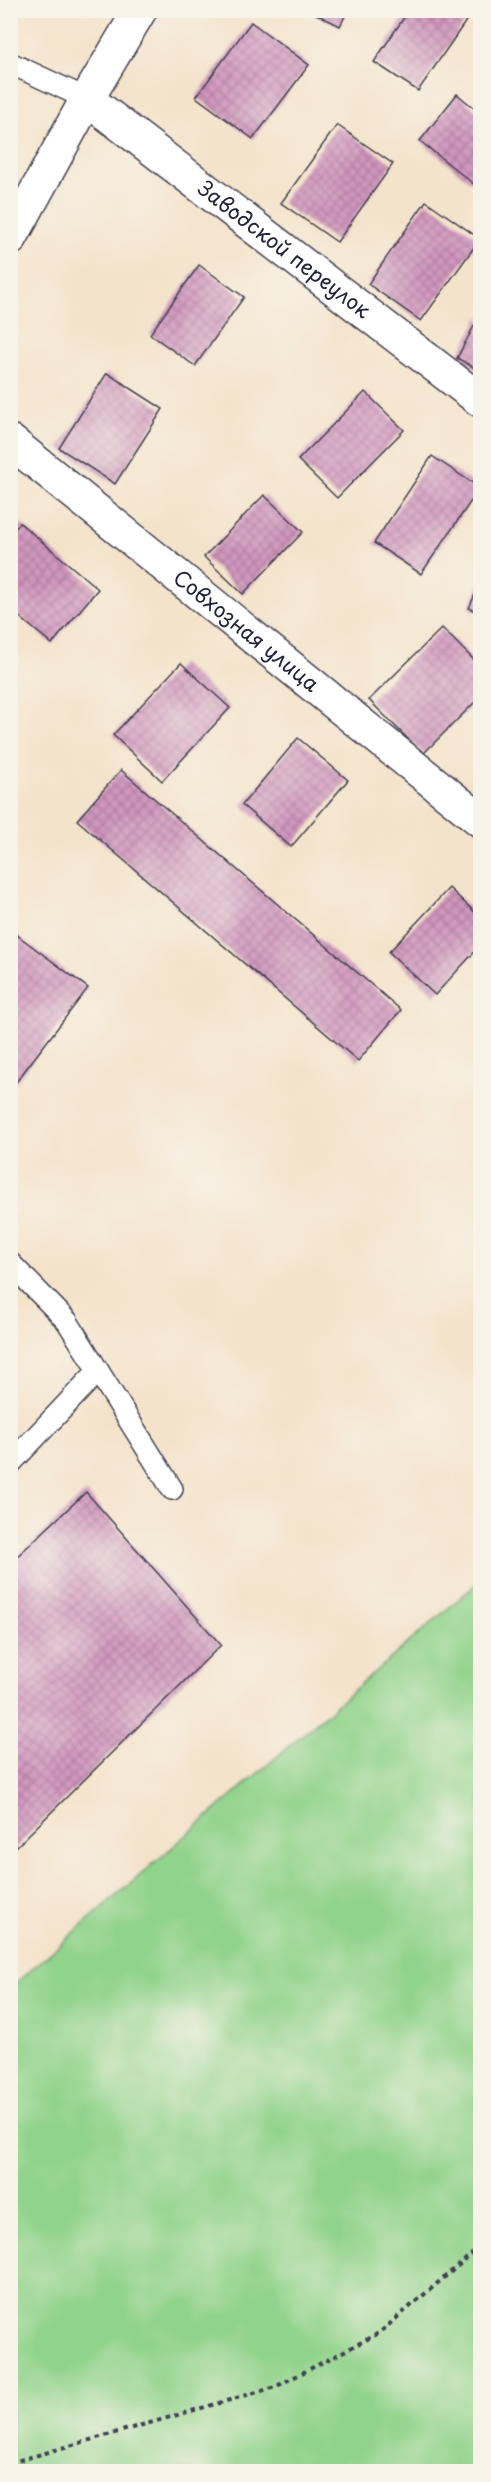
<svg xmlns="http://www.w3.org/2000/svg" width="491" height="2482" font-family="'Playpen Sans',sans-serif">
<defs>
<pattern id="building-cross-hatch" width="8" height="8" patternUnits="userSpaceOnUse" patternTransform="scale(1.5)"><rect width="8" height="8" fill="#d297bf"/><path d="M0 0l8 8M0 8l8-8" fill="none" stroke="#aa7b9c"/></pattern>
</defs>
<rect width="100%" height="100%" fill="#f7f3e8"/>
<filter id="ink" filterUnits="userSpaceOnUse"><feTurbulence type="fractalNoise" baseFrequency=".0167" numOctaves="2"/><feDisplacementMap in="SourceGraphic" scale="12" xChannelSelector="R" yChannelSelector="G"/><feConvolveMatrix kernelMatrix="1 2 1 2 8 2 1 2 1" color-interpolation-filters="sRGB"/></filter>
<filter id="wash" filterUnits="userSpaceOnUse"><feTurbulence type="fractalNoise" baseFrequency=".008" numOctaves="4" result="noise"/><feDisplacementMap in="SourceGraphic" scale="24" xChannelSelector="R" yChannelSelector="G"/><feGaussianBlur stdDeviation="1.35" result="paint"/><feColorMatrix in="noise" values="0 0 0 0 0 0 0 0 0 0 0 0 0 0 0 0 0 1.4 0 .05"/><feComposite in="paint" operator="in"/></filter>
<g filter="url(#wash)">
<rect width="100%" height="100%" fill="#f4e3cb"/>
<path fill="#91d38b" stroke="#5a7a63" stroke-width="1.5" d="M 480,1581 L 480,2471 L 11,2471 L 11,1987 Z"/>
<g id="blocks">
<g fill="url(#building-cross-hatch)">
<path d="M 308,10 L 348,10 L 340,26 Z"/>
<path d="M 409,10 L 450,10 L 466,21 L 418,91 L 374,62 Z"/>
<path d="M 251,22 L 309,65 L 253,139 L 196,97 Z"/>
<path d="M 457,94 L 480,113 L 480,189 L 420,141 Z"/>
<path d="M 337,125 L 393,164 L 337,242 L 281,203 Z"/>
<path d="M 426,201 L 480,239 L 421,321 L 368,284 Z"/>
<path d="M 199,265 L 244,297 L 195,366 L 150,334 Z"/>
<path d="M 480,315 L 480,371 L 457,358 Z"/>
<path d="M 107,373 L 163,409 L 115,484 L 59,448 Z"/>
<path d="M 365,392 L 404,430 L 337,498 L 298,460 Z"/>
<path d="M 432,456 L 480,488 L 421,574 L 374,543 Z"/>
<path d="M 264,495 L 303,532 L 243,594 L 204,557 Z"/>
<path d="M 20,523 L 98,589 L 52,644 L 10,609 L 10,534 Z"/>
<path d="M 480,583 L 480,613 L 469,608 Z"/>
<path d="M 442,628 L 480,666 L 480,697 L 423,754 L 369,700 Z"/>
<path d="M 181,663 L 230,708 L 162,781 L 113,735 Z"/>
<path d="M 298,738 L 348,780 L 291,847 L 242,805 Z"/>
<path d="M 121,770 L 401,1010 L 358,1061 L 77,820 Z"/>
<path d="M 449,888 L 480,917 L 480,946 L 435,995 L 389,952 Z"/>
<path d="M 17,935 L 88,988 L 10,1090 L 10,944 Z"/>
<path d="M 86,1492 L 221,1645 L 12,1851 L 10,1563 Z"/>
</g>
</g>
</g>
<g filter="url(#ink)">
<use href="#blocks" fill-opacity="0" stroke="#423f51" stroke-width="1.5"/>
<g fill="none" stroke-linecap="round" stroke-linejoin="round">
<defs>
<g id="service">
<path d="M 10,63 L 87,99"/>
<path d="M 10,1263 L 67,1321 L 172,1489"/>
<path d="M 10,1464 L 98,1371"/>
</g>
<g id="minor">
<path id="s1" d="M 87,99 L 480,400"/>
<path id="s2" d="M 10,441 L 480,820"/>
</g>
<path id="secondary" d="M 10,239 L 87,99 L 140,10"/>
</defs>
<use href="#service" stroke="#423f51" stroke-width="24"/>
<use href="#minor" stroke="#423f51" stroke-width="36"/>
<use href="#secondary" stroke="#423f51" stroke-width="36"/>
<path stroke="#423f51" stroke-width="4" stroke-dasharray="4.5 4.5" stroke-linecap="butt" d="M 10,2463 L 275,2387 L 379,2333 L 480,2247"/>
<use href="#service" stroke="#fff" stroke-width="21"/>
<use href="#minor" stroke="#fff" stroke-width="33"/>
<use href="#secondary" stroke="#fff" stroke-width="33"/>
</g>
</g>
<g text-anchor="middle" stroke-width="4.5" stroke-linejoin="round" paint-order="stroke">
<g font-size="21" fill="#22223b" stroke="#f7f3e8">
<text dy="7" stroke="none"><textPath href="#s1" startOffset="248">Заводской переулок</textPath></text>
<text dy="7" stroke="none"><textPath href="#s2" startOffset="303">Совхозная улица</textPath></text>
</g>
</g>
<rect width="491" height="2482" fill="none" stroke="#f7f3e8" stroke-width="36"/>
</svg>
